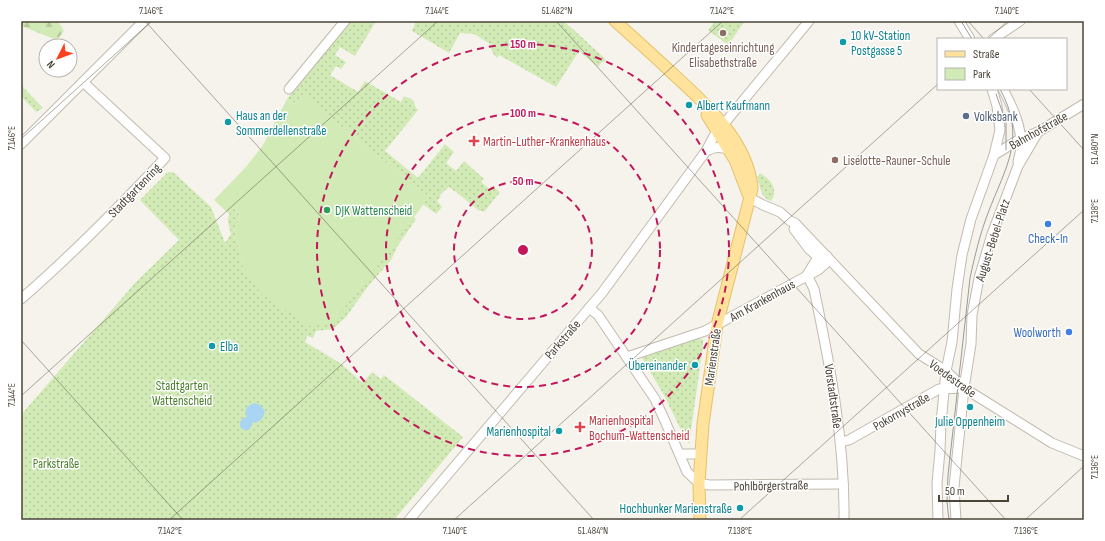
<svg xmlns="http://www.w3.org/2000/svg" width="1105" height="541" font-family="'Sofia Sans Condensed',sans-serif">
<defs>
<pattern id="green-dots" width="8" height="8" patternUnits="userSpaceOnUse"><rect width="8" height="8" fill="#d2eab5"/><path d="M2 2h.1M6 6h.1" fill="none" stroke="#b6ca9c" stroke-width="1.8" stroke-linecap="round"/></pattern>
<pattern id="forest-firs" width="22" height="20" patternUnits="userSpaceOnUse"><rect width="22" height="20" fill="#d2eab5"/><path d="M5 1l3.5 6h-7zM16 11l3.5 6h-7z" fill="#b6ca9c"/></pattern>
</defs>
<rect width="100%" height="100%" fill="#f6f3ec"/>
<g fill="url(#green-dots)">
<path d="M 349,21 L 376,21 L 355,56 L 340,47 L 335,55 L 346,62 L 341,69 L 336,66 L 330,75 L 358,92 L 365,81 L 401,102 L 404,96 L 413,100 L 416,108 L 418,110 L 385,151 L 418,178 L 445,144 L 454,152 L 446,163 L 456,171 L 464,161 L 484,179 L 482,181 L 482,183 L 490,189 L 494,187 L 500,192 L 484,212 L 480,210 L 479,211 L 455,191 L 454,191 L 449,187 L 440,195 L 441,196 L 437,201 L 442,207 L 436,214 L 423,204 L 429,197 L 335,121 L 305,95 L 299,105 L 287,99 L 304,76 Z"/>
<path d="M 416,21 L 563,21 C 579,34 591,46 606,60 L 604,62 L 602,62 L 598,67 L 579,51 L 556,87 L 499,55 L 497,58 L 494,55 L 491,49 L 493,46 L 474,34 L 460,33 L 449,53 L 412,31 Z"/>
<path d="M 715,21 L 745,21 L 728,45 L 708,30 Z"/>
<path d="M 21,85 L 43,108 L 36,112 L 21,96 Z"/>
<path d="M 168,172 L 173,172 L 211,207 L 225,243 L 231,234 C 228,222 225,218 234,207 L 240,216 L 235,231 L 243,267 L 411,215 L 416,219 L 397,247 L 391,260 L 369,285 L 346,317 L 333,329 L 316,331 L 313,338 L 307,336 L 305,342 L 340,363 L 363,383 L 372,372 L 381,379 L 384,375 L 463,437 L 394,520 L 21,520 L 21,415 L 135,283 L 179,240 L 140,200 Z"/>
<path d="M 760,173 C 771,180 779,189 771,201 C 761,199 760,186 757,177 Z"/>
<path d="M 698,338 L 703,340 L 703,346 L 689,444 L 685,438 L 664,395 L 642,358 Z"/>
</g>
<path fill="url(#forest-firs)" d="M 21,21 L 58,21 L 64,31 L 57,40 L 21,26 Z"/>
<path fill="#d2eab5" d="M 305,94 L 335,121 L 429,197 L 367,280 L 331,324 L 310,326 L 261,294 L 243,267 L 235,231 L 240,216 L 235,208 L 229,214 L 214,200 L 246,167 L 263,145 L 287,99 L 299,105 Z"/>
<path fill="#a9d4f2" d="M 254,403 L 261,405 L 265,412 L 262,419 L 256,423 L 252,422 L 252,425 L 249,430 L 244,430 L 240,427 L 240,422 L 243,418 L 247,417 L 245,413 L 247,407 Z"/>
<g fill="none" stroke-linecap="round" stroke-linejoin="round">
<defs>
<g id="minor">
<path d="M 959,21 L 970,39"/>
<path d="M 993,39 L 1020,21"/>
<path d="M 289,89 L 345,21"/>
<path d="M 1003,89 C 1013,108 1022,127 1021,149 C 1020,153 1019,157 1018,162"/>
<path d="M 723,125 L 809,21"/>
<path d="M 21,144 L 144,21"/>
<path d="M 706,151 C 714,147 720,146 729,150"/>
<path d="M 994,155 L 1020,139 L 1038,132 L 1084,104"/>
<path d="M 750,198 L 763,205 L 780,212 L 790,221 L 795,223 L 919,354 L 946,371 L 964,388 L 1052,443 L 1084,456"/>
<path d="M 794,229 L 809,249 L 823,261"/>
<path d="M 807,275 L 814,289 C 830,365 845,442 844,520"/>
<path d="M 21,299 C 72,255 119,207 165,158 L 83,82"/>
<path d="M 589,308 L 598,315 L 655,399 L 665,421 L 687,472 L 699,483 L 709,485 L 843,484"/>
<path d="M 627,357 L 705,331 L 818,270 L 826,263 L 827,256 L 818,257 L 807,275"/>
<path d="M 841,442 L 849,440 L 939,389 L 964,388"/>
<path d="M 680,454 L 700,454"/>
<path d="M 409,520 L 602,293 L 706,151 L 714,136 L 718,132"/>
<path d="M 938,520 L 937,483 L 940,451 L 941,423 L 946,371 L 952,342 L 957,289 L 962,255 L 971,219 L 994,155 L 1000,130 L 997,106 L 992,89"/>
<path d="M 956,520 L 954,487 L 964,388 L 971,344 L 972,315 L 979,278 L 992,234 L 1018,166 L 1038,132"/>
</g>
<g id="major">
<path d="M 615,21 C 634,38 653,55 672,73 C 705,103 749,142 752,189 L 717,325 L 703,424 L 699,483 L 700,520"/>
<path d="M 707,115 L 735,160 L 748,194"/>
</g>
</defs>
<use href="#minor" stroke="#c2bbae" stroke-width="11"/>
<use href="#major" stroke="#e6c16a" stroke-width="13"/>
<use href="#minor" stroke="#fff" stroke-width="9"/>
<use href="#major" stroke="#ffe39c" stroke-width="11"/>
<g stroke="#9a9a9a" stroke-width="1">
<path d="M 961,21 L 972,39"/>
<path d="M 996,94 L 1006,122 L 1006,150"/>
<path d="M 949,520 L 947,502 L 948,475 L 970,278 C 975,255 980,234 988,213 C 1006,166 1027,138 1000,89"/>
</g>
</g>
<path fill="none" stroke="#4b4439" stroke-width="1" stroke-opacity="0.45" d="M 145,21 L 594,520M 556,21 L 1006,520M 968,21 L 984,39M 988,39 L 1008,21M 1029,89 L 1084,150M 21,139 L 152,21M 21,340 L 183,520M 21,396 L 438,21M 169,520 L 723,21M 454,520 L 938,84M 739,520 L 1084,210M 1025,520 L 1084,466"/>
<g fill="none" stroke="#c2185b" stroke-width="2" stroke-dasharray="7 5">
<circle cx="523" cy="250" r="69"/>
<circle cx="523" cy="250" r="137"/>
<circle cx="523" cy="250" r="206"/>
</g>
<g fill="#8d6e63" stroke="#fff" stroke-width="1.5">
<circle cx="723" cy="33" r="4"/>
<circle cx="835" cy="160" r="4"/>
</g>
<g fill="#0f9aa8" stroke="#fff" stroke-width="1.5">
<circle cx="843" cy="42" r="4"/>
<circle cx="689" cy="105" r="4"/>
<circle cx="228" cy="122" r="4"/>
<circle cx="212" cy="346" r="4"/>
<circle cx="695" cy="365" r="4"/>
<circle cx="970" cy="407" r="4"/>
<circle cx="559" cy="431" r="4"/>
<circle cx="740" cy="508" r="4"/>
</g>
<circle fill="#5c6f8a" stroke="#fff" stroke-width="1.5" cx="966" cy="116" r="4"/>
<g fill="#e0444e" stroke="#fff" stroke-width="1.5">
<path d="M472 135h4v4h4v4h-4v4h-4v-4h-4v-4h4z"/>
<path d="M578 421h4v4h4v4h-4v4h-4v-4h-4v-4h4z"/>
</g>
<circle fill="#2e9e5b" stroke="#fff" stroke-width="1.5" cx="327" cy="210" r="4"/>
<g fill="#3f7fe0" stroke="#fff" stroke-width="1.5">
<circle cx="1048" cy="224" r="4"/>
<circle cx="1069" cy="332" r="4"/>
</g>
<g text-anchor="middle" stroke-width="3" stroke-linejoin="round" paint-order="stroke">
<g font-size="13" fill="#0d838f" stroke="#fff" text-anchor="start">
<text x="851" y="40">10 kV-Station<tspan x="851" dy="15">Postgasse 5</tspan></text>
<text x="697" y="110">Albert Kaufmann</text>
<text x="236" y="120">Haus an der<tspan x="236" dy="15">Sommerdellenstraße</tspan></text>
<text x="220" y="351">Elba</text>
<text x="687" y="370" text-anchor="end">Übereinander</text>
<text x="970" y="426" text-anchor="middle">Julie Oppenheim</text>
<text x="551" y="436" text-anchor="end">Marienhospital</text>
<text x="732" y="513" text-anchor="end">Hochbunker Marienstraße</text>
</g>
<g font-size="13" fill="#785e54" stroke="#fff">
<text x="723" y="52">Kindertageseinrichtung<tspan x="723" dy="15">Elisabethstraße</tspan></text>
<text x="843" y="165" text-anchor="start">Liselotte-Rauner-Schule</text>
</g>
<g font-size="13" fill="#4e5e75" stroke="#fff" text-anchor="start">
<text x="974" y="121">Volksbank</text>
</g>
<g font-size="13" fill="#4b4439" stroke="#fff">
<text transform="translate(1038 130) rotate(-29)" y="5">Bahnhofstraße</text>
<text transform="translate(134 190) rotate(-46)" y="5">Stadtgartenring</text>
<text transform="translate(992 240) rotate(-72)" y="5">August-Bebel-Platz</text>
<text transform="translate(762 300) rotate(-29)" y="5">Am Krankenhaus</text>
<text transform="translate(562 339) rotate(-49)" y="5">Parkstraße</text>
<text transform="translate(712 357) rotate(-82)" y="5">Marienstraße</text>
<text transform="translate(953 378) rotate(36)" y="5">Voedestraße</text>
<text transform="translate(834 396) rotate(82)" y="5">Vorstadtstraße</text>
<text transform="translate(901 411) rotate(-30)" y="5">Pokornystraße</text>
<text transform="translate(771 485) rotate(-1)" y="5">Pohlbörgerstraße</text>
</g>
<g font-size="13" fill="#be3a42" stroke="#fff" text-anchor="start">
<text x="483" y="146">Martin-Luther-Krankenhaus</text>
<text x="589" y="425">Marienhospital<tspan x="589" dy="15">Bochum-Wattenscheid</tspan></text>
</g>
<g font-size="13" fill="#27864d" stroke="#fff" text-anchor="start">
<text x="335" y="215">DJK Wattenscheid</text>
</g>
<g font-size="13" fill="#366cbe" stroke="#fff">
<text x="1048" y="243">Check-In</text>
<text x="1061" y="337" text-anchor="end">Woolworth</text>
</g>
<g font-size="13" fill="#4a7f2a" stroke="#fff">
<text x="182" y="390">Stadtgarten<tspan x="182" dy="15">Wattenscheid</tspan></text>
<text x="56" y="468">Parkstraße</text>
</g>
</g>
<circle cx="523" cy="250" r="6" fill="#c2185b" stroke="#fff" stroke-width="2"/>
<g font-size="12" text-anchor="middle" font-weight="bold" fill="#c2185b" stroke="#fff" stroke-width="3" stroke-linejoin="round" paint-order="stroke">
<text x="523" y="48">150 m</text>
<text x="523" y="117">100 m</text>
<text x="523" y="185">50 m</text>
</g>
<rect width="1105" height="541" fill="none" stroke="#ffffff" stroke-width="44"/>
<rect x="937" y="38" width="130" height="52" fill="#ffffff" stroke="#b7b4b0"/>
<rect x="945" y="51" width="20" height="6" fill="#ffe39c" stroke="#b7b4b0"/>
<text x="973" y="58" font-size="12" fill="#4b4439">Straße</text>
<rect x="945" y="68" width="20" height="12" fill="#d2eab5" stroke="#b7b4b0"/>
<text x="973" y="78" font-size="12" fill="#4b4439">Park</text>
<g transform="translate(58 58) rotate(228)"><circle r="19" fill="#ffffff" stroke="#b7b4b0"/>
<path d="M0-3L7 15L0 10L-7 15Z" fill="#fc3f1d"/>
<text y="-6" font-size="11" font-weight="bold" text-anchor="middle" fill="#4b4439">N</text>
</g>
<path d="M939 495v6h69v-6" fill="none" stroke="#4b4439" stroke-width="2"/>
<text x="945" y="495" font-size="12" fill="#4b4439" stroke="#ffffff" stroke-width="3" paint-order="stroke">50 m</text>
<rect x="22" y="22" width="1061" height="497" fill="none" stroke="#4b4439" stroke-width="1.5"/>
<g font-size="10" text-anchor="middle" fill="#4b4439">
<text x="151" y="14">7.146°E</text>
<text x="437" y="14">7.144°E</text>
<text x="557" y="14">51.482°N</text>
<text x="722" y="14">7.142°E</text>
<text x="1007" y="14">7.140°E</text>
<text transform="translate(11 138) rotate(-90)" y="4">7.146°E</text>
<text transform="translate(1094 149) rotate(-90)" y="4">51.480°N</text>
<text transform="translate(1094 211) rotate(-90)" y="4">7.138°E</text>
<text transform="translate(11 395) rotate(-90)" y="4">7.144°E</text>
<text transform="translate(1094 467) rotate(-90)" y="4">7.136°E</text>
<text x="170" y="534">7.142°E</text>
<text x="455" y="534">7.140°E</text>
<text x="593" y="534">51.484°N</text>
<text x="740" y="534">7.138°E</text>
<text x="1026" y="534">7.136°E</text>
</g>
</svg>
